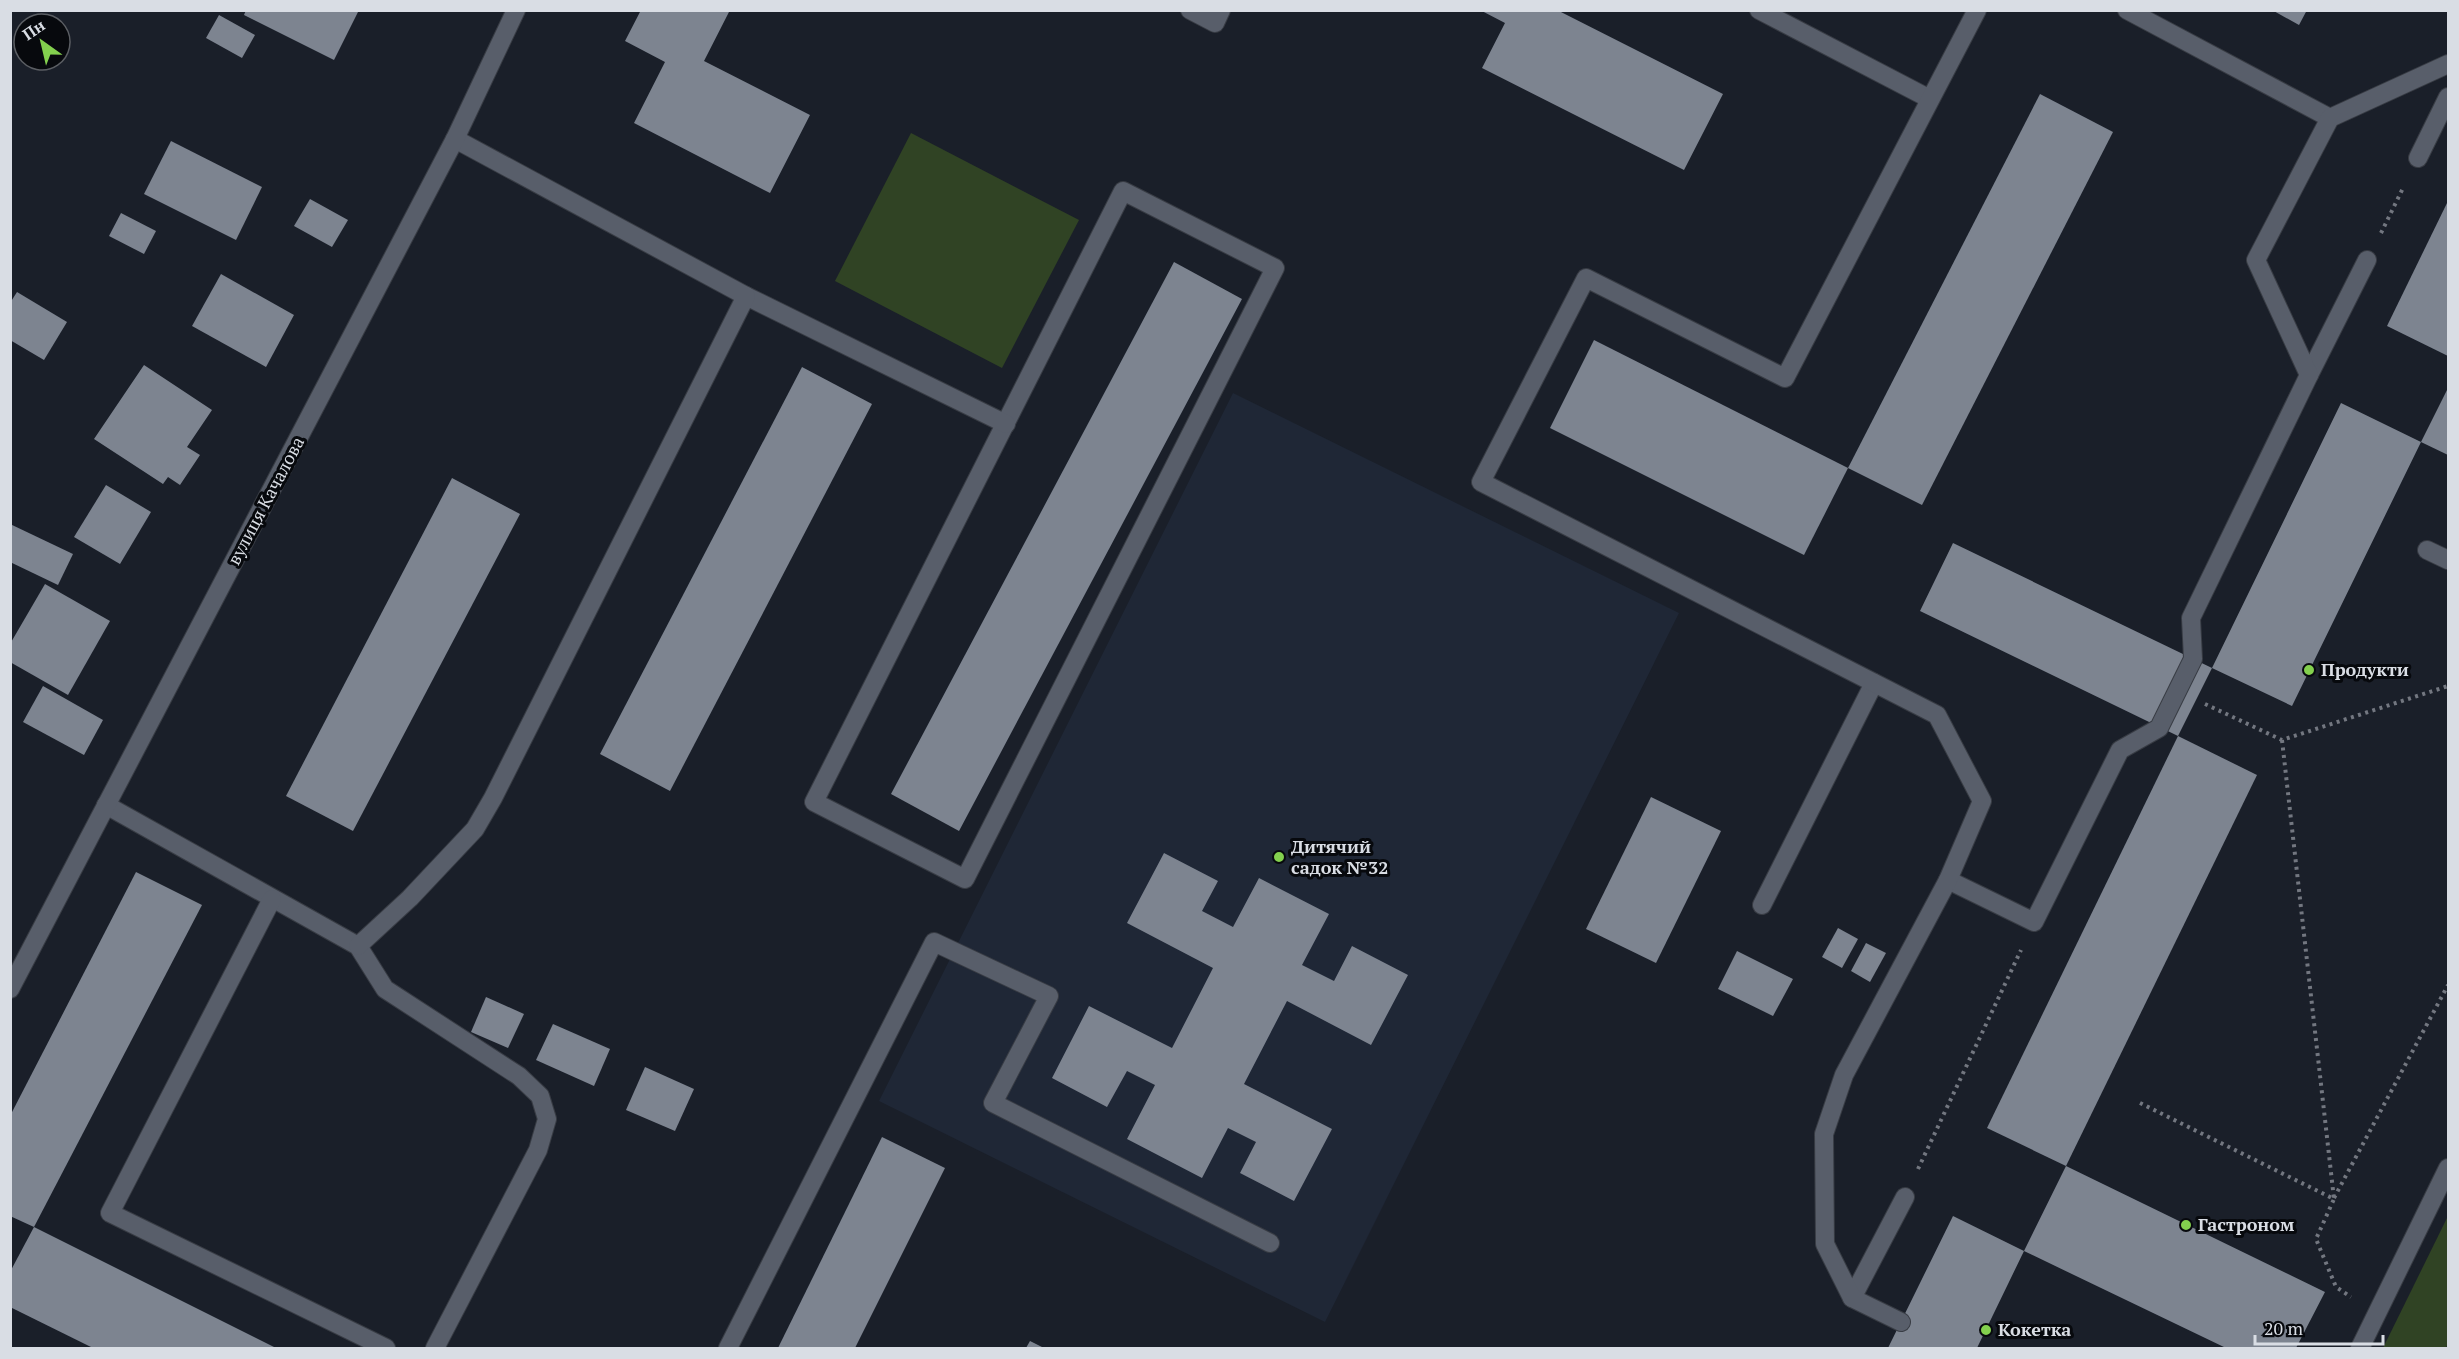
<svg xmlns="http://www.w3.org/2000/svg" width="2459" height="1359" font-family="'PT Serif',serif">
<rect width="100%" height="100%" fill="#1a1f29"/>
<path fill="#1f2736" d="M 1233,393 L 1679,613 L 1325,1322 L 879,1101 Z"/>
<g fill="#304324">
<path d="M 911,133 L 1079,220 L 1002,368 L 835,281 Z"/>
<path d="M 2448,1216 L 2448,1343 L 2446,1348 L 2383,1348 Z"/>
</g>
<g fill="#7d8490">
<path d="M 246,10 L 359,10 L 334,60 L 244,15 Z"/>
<path d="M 641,10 L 730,10 L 704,61 L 810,115 L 770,193 L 634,123 L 665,62 L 625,41 Z"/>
<path d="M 1480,10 L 1557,10 L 1723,94 L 1684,170 L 1482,68 L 1505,23 Z"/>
<path d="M 2272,10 L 2307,10 L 2299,25 Z"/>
<path d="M 219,15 L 255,35 L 242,58 L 206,38 Z"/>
<path d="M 2040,94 L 2113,132 L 1922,505 L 1848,468 Z"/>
<path d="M 171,141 L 262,187 L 236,240 L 144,194 Z"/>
<path d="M 310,199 L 348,220 L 332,247 L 294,226 Z"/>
<path d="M 2448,201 L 2448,356 L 2387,326 Z"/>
<path d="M 121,213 L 156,231 L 144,254 L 109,236 Z"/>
<path d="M 1174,262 L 1242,299 L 959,831 L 891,794 Z"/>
<path d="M 221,274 L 294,315 L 266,367 L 192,326 Z"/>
<path d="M 17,292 L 67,322 L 44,360 L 10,340 L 10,303 Z"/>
<path d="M 1594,340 L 1848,468 L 1804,555 L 1550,428 Z"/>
<path d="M 144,365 L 212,410 L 187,447 L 200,455 L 180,485 L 168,477 L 163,484 L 94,439 Z"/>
<path d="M 802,367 L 872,404 L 670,791 L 600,754 Z"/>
<path d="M 2448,388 L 2448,455 L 2421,442 Z"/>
<path d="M 2341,403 L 2421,442 L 2292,706 L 2212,668 L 2178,736 L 1920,611 L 1953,543 L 2212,668 Z"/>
<path d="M 452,478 L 520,514 L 353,831 L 286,796 Z"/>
<path d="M 106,485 L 151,512 L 120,564 L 74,537 Z"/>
<path d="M 10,524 L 73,554 L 58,585 L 10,562 Z"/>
<path d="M 45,584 L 110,621 L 68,695 L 10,662 L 10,644 Z"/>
<path d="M 43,686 L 103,720 L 84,755 L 23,722 Z"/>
<path d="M 2178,736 L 2257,775 L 2066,1166 L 1987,1128 Z"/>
<path d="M 1651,797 L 1721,831 L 1656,963 L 1586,929 Z"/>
<path d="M 1164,853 L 1218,881 L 1202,911 L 1233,927 L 1259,878 L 1329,914 L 1302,965 L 1334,981 L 1352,946 L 1408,975 L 1371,1045 L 1287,1001 L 1244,1084 L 1332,1129 L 1294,1201 L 1240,1173 L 1256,1142 L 1228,1128 L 1202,1178 L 1127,1139 L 1155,1085 L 1127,1071 L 1107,1107 L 1052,1078 L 1089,1006 L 1172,1048 L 1213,968 L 1127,923 Z"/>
<path d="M 136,872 L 202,905 L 34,1227 L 10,1216 L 10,1116 Z"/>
<path d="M 1838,928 L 1858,939 L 1842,968 L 1822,957 Z"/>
<path d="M 1866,943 L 1886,953 L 1870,982 L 1851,971 Z"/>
<path d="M 1737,951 L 1793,979 L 1773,1016 L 1718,989 Z"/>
<path d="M 486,997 L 524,1014 L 508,1048 L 471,1032 Z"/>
<path d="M 553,1024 L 610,1049 L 594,1086 L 536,1060 Z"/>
<path d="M 645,1067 L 694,1089 L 675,1131 L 626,1110 Z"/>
<path d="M 882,1137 L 945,1168 L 855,1348 L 778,1348 Z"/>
<path d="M 2066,1166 L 2325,1292 L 2296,1348 L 2226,1348 L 2024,1251 L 1977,1348 L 1888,1348 L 1953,1216 L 2024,1251 Z"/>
<path d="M 34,1227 L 276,1348 L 93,1348 L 10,1307 L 10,1272 Z"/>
<path d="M 1030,1341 L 1044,1348 L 1026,1348 Z"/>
</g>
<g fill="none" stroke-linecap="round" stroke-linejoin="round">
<defs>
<g id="service">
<path d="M 1190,10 L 1215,23 L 1221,10"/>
<path d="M 1759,10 L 1930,99"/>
<path d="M 2127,10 L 2330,118"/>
<path d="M 2418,158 L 2448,97"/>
<path d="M 1123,191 L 1275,268 L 965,879 L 814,802 Z"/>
<path d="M 746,296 L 1006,424"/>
<path d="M 2309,375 L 2367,260"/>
<path d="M 2427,550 L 2448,560"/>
<path d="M 106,805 L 358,946 L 385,989 L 519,1076 L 540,1096 L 547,1119 L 538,1150 L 435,1348"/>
<path d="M 1948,880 L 2034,922 L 2120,750 L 2159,728 L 2193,659 L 2191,618 L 2309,375 L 2256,260 L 2330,118 L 2448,64"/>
<path d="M 272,899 L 110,1213 L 386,1348"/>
<path d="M 1762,905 L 1874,683"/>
<path d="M 358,946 L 410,898 L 475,829 L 493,798 L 746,296 L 455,139"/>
<path d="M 1852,1298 L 1905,1197"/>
<path d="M 1901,1322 L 1852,1298 L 1825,1244 L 1824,1134 L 1844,1075 L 1948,880 L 1982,801 L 1937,715 L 1481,482 L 1586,278 L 1785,378 L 1977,10"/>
<path d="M 728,1348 L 934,942 L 1049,996 L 993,1103 L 1270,1243"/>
<path d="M 2360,1348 L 2448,1168"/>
</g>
<path id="minor" d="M 10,989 L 455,139 L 516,10"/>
</defs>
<use href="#service" stroke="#383c44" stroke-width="20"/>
<use href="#minor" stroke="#383c44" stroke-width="20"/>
<g stroke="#737780" stroke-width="4" stroke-dasharray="3 4.5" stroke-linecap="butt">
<path d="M 2381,233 L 2404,186"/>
<path d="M 2205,704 L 2282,740 L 2448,686"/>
<path d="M 2282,740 L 2334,1199"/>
<path d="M 2140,1103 L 2334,1199 L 2316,1239 L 2336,1287 L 2351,1297"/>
<path d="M 1918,1169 L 2021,950"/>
<path d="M 2334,1198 L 2448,985"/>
</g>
<use href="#service" stroke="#585e6a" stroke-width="18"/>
<use href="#minor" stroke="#585e6a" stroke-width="18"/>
</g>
<g fill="#83d04e" stroke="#07090d" stroke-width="2">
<circle cx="2309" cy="670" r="6"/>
<circle cx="1279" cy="857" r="6"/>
<circle cx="2186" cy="1225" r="6"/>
<circle cx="1986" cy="1330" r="6"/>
</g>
<g text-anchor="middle" stroke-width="6" stroke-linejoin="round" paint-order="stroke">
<g font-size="18" fill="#d9dde4" stroke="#07090d">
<text transform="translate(266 501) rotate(-62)" y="6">вулиця Качалова</text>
</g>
<g font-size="18" font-weight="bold" fill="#d9dde4" stroke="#07090d" text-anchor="start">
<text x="2321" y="676">Продукти</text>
<text x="1291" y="853">Дитячий<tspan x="1291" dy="21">садок №32</tspan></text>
<text x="2198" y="1231">Гастроном</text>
<text x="1998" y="1336">Кокетка</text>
</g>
</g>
<rect width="2459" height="1359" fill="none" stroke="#d9dde4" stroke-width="24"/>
<g transform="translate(42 42) rotate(326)"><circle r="28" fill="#07090d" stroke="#5b5e63" stroke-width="1.5"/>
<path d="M0-4.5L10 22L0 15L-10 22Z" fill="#83d04e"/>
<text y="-9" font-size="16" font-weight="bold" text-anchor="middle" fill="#d9dde4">Пн</text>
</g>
<path d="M2255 1335v9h128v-9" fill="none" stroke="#d9dde4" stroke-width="3"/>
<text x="2264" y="1335" font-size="18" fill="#d9dde4" stroke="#07090d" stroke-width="4.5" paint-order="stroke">20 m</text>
</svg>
